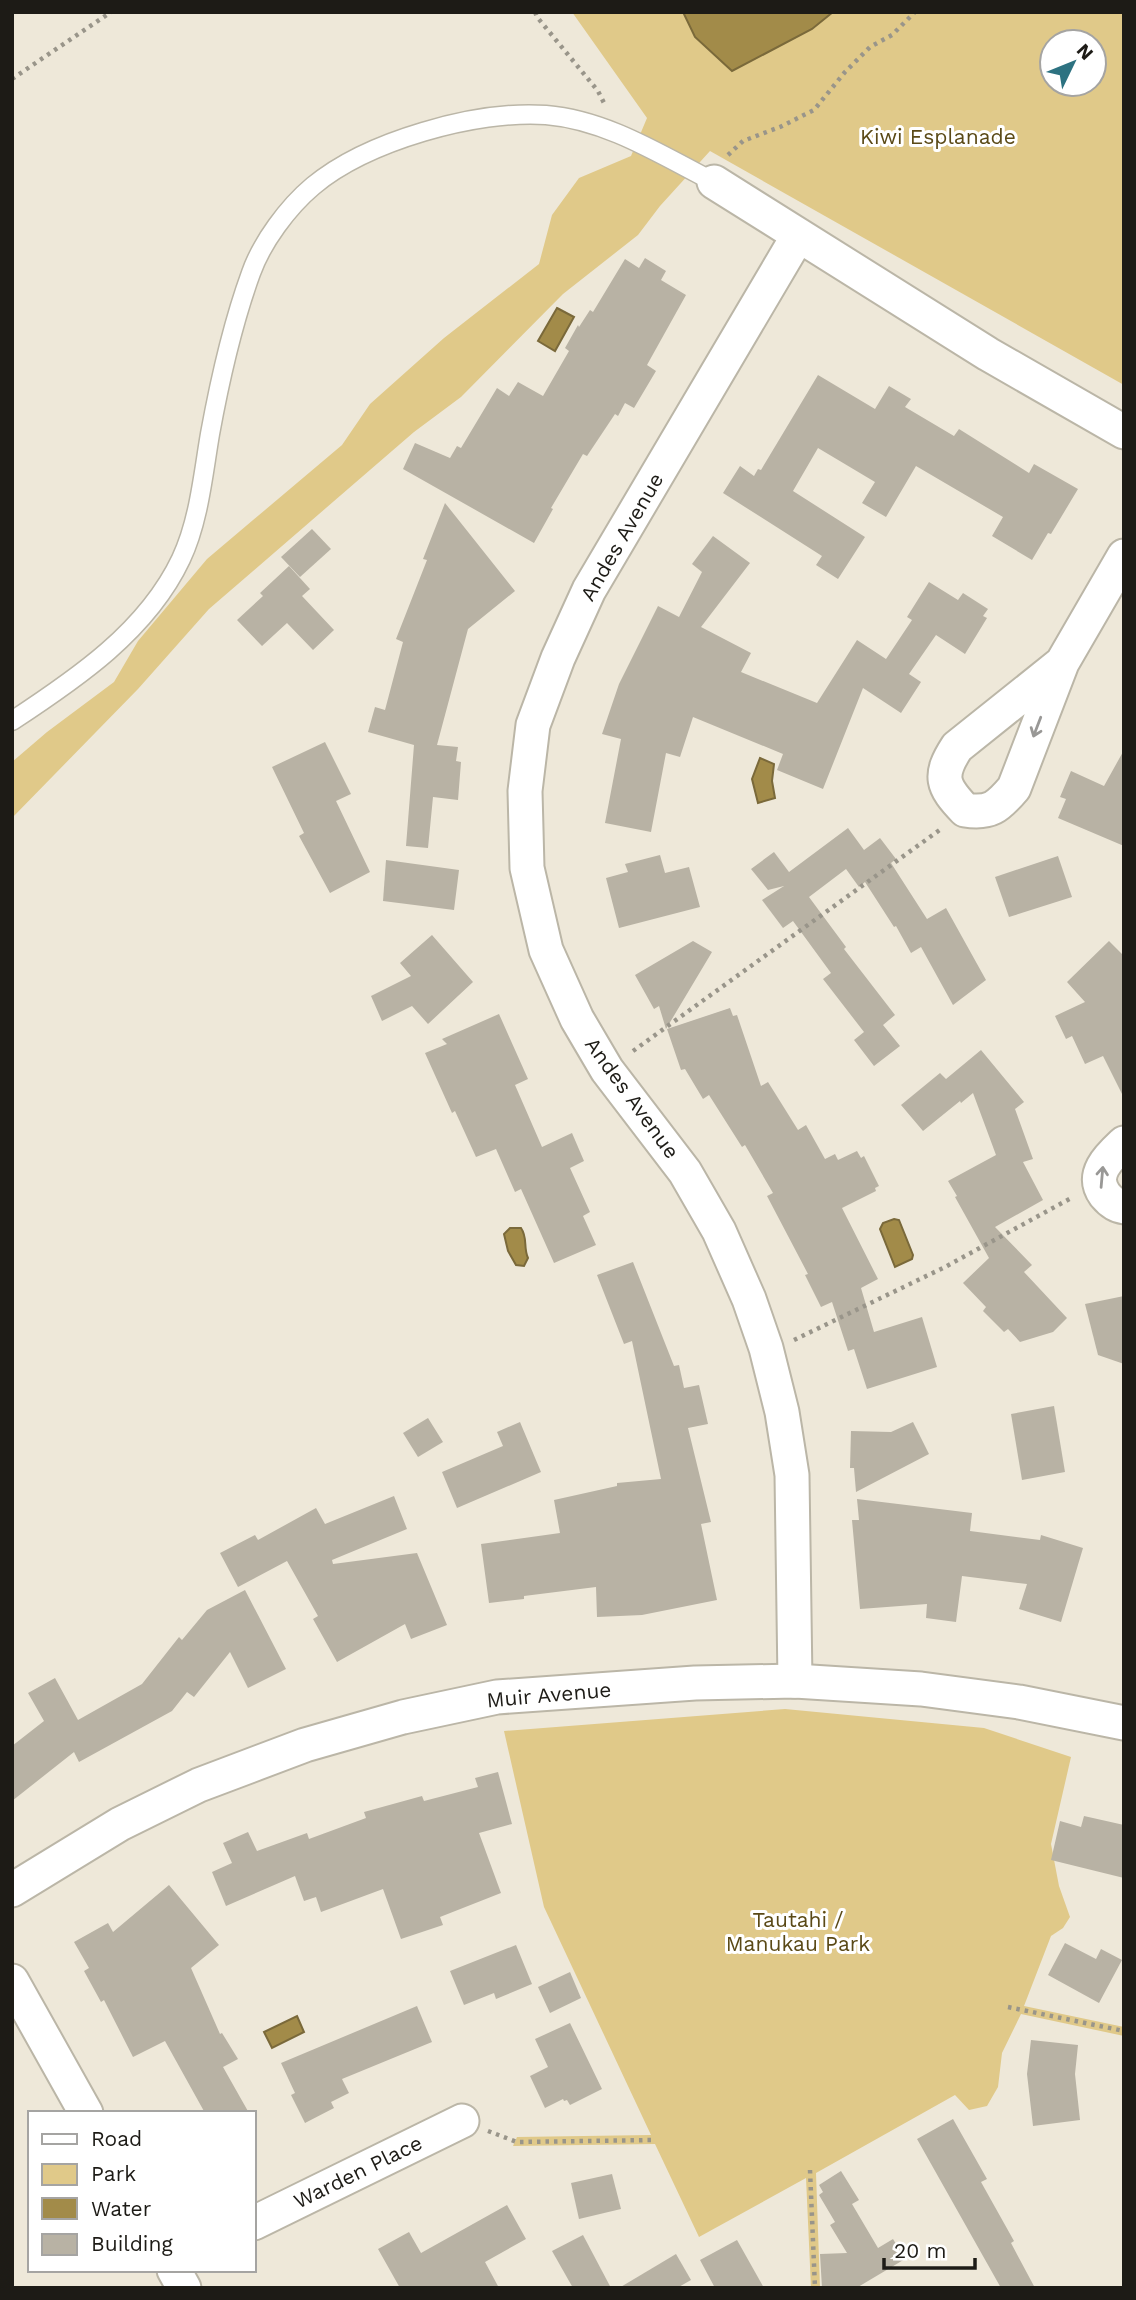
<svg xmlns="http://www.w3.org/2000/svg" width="1136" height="2300" font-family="'Work Sans',sans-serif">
<rect width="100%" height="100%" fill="#eee8d9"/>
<g fill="#e0c989" fill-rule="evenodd">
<path d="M 572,12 L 1124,12 L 1124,385 L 710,151 L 660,206 L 638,235 L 563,294 L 461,397 L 414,432 L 209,609 L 138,689 L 12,818 L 12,762 L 47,732 L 114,682 L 138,641 L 207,559 L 342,445 L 370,404 L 444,338 L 539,264 L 552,215 L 579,178 L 631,156 L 647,118 ZM 1052,42 L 1094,42 L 1094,84 L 1052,84 Z"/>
<path d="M 785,1709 L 984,1728 L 1071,1757 L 1051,1844 L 1059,1886 L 1070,1917 L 1063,1928 L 1051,1936 L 1024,2006 L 1124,2027 L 1124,2036 L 1021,2014 L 1002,2053 L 998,2087 L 987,2106 L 969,2110 L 955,2095 L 816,2173 L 820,2288 L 811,2288 L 806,2178 L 699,2237 L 655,2144 L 513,2146 L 517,2137 L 651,2135 L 544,1907 L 504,1731 Z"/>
</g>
<g fill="#a28b49" stroke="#7a693a" stroke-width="2">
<path d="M 683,12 L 833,12 L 812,29 L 732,71 L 695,37 Z"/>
<path d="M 557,308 L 574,317 L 555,351 L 538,341 Z"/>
<path d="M 760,758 L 774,764 L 772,781 L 775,798 L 758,803 L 752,779 Z"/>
<path d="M 894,1219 L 899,1220 L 913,1255 L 912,1259 L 895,1267 L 880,1229 L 883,1223 Z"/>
<path d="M 510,1228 L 521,1228 C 528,1238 523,1247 528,1258 L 524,1266 L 516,1265 L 508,1251 L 504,1234 Z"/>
<path d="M 297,2016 L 304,2032 L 272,2048 L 264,2032 Z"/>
</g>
<g fill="#b8b2a4">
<path d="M 645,258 L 666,271 L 661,280 L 686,295 L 647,365 L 656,371 L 634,408 L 625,403 L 618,416 L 615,414 L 587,456 L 583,454 L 551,508 L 553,509 L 534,543 L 403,469 L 415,443 L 450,458 L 457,446 L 461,448 L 497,388 L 509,396 L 518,382 L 543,396 L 569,351 L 565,348 L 578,325 L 579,327 L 590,310 L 593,312 L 625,259 L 639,268 Z"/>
<path d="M 818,375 L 875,409 L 889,386 L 911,399 L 905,407 L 954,436 L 959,429 L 1029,473 L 1034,464 L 1078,489 L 1051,534 L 1048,533 L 1032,560 L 992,536 L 1003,517 L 916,466 L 886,517 L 862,503 L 875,482 L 818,448 L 793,491 L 865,537 L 838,579 L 816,565 L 822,556 L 723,493 L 740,466 L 754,476 L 758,469 L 761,470 Z"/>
<path d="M 445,503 L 515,591 L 468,629 L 437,745 L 458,747 L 456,761 L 461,762 L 458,800 L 433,797 L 428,848 L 406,846 L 414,745 L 368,732 L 375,707 L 385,710 L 403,642 L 396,639 L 427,560 L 423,559 Z"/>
<path d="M 312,529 L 331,549 L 300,577 L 281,557 Z"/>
<path d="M 713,536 L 750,563 L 701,627 L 751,653 L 741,672 L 817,703 L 857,640 L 886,659 L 912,620 L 907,617 L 929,582 L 958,600 L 963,593 L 988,609 L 983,616 L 987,618 L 965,654 L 936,635 L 909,674 L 921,682 L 901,713 L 863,688 L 823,789 L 777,770 L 783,754 L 693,717 L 680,757 L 666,753 L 651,832 L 605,823 L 621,739 L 602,734 L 619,684 L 658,606 L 679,617 L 702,572 L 692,564 Z"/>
<path d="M 289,566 L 310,589 L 302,596 L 334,630 L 313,650 L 287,623 L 262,646 L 237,620 L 263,596 L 260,593 Z"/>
<path d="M 325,742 L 351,794 L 336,801 L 370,872 L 330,893 L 299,836 L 304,833 L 272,767 Z"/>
<path d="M 1124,750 L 1124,846 L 1058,818 L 1066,799 L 1060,797 L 1071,771 L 1104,786 Z"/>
<path d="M 848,828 L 864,850 L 880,838 L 896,859 L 891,863 L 927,919 L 946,908 L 986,980 L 953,1005 L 921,947 L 911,953 L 896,926 L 894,927 L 865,882 L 859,887 L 846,869 L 809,897 L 846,947 L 844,949 L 895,1015 L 883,1025 L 900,1046 L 874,1066 L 854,1040 L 864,1032 L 823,979 L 831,973 L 793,921 L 783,928 L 762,900 L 784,886 L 768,890 L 751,869 L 774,852 L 789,872 Z"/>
<path d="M 660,855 L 665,873 L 689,867 L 700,907 L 619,928 L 606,878 L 628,872 L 625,864 Z"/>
<path d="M 1058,856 L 1072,897 L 1009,917 L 995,877 Z"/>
<path d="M 386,860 L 459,870 L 454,910 L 383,901 Z"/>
<path d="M 432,935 L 473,982 L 428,1024 L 412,1006 L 382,1021 L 371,996 L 411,976 L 400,963 Z"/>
<path d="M 693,941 L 712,952 L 666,1029 L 659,1006 L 654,1009 L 635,975 Z"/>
<path d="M 1109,941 L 1124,956 L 1124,1098 L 1103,1056 L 1085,1064 L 1072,1036 L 1066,1039 L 1055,1016 L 1085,1002 L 1067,982 Z"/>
<path d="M 730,1008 L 733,1016 L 737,1015 L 761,1086 L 768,1082 L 798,1130 L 806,1125 L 825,1159 L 835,1154 L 838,1160 L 857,1151 L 861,1158 L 864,1156 L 879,1186 L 875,1188 L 876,1191 L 842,1208 L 878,1279 L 861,1288 L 874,1332 L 922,1317 L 937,1367 L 867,1389 L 854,1349 L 848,1351 L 832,1302 L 821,1307 L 805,1275 L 808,1274 L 767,1196 L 773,1193 L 745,1145 L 742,1147 L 709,1095 L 703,1099 L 685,1069 L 681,1070 L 667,1029 Z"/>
<path d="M 499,1014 L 528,1079 L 515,1085 L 542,1147 L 572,1133 L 584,1161 L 570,1168 L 590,1212 L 583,1216 L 596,1245 L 554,1263 L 521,1189 L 515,1192 L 496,1149 L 476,1157 L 455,1111 L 452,1113 L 425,1053 L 447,1044 L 442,1039 Z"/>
<path d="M 981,1050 L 1024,1102 L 1015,1109 L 1033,1159 L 1023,1162 L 1043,1200 L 995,1227 L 1032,1265 L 1024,1272 L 1067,1318 L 1053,1332 L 1020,1342 L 1008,1329 L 1004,1332 L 983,1311 L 986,1307 L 963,1283 L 989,1258 L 955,1197 L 957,1196 L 948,1181 L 996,1155 L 973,1093 L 961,1103 L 960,1101 L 923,1131 L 901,1105 L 940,1073 L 946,1079 Z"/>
<path d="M 633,1262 L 674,1366 L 679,1365 L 684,1388 L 699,1385 L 708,1424 L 688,1428 L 711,1522 L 701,1524 L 717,1600 L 642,1615 L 597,1617 L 596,1587 L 524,1596 L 524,1599 L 489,1603 L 481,1544 L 560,1533 L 554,1500 L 617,1486 L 617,1483 L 661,1479 L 632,1341 L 624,1344 L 597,1275 Z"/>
<path d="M 1124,1296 L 1124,1364 L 1098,1355 L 1085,1304 Z"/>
<path d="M 1054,1406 L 1065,1472 L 1022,1480 L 1011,1414 Z"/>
<path d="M 428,1418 L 443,1442 L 418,1457 L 403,1433 Z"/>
<path d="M 520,1422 L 541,1472 L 457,1508 L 442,1472 L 503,1446 L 497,1432 Z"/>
<path d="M 913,1422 L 929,1454 L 856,1492 L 854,1468 L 850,1468 L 851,1431 L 891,1432 Z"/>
<path d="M 394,1496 L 407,1529 L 332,1560 L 333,1564 L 417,1553 L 447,1625 L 411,1639 L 405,1624 L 337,1662 L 313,1619 L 318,1616 L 287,1561 L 238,1587 L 220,1553 L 255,1535 L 258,1540 L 316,1508 L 325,1524 Z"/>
<path d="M 857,1499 L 972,1513 L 970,1531 L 1040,1540 L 1041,1535 L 1083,1548 L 1061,1622 L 1019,1609 L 1027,1584 L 962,1576 L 956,1622 L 926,1618 L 927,1604 L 860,1609 L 852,1520 L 859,1520 Z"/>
<path d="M 245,1590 L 286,1669 L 248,1688 L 230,1652 L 194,1697 L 187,1692 L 172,1711 L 79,1762 L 74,1752 L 12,1801 L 12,1746 L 44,1721 L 28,1693 L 55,1678 L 78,1720 L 142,1684 L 179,1637 L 182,1640 L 207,1610 Z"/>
<path d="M 498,1772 L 512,1824 L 479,1833 L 501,1893 L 440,1917 L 443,1925 L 401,1939 L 383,1889 L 321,1912 L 316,1897 L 304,1901 L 295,1876 L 226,1906 L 212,1872 L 232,1863 L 223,1843 L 248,1832 L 257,1851 L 307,1833 L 309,1839 L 366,1818 L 364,1812 L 422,1796 L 424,1801 L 478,1787 L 475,1778 Z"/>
<path d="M 1084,1816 L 1124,1825 L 1124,1878 L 1051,1860 L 1060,1821 L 1081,1827 Z"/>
<path d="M 169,1885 L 219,1945 L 191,1968 L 220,2034 L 222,2033 L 238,2059 L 223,2067 L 249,2113 L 205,2113 L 165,2041 L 133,2057 L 104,2000 L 101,2002 L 84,1971 L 89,1968 L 74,1942 L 108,1923 L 113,1932 Z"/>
<path d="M 1065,1943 L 1096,1959 L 1101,1949 L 1122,1960 L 1099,2003 L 1048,1975 Z"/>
<path d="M 516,1945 L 532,1984 L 496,1999 L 494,1993 L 464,2005 L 450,1971 Z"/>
<path d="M 570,1972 L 581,1998 L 550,2013 L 538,1987 Z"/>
<path d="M 417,2006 L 432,2042 L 342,2079 L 349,2093 L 331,2102 L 334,2108 L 305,2123 L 291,2095 L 295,2093 L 281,2063 Z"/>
<path d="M 570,2023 L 602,2089 L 570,2105 L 567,2100 L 564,2101 L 563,2099 L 545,2108 L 530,2076 L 548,2067 L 535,2039 Z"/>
<path d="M 1031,2040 L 1078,2045 L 1075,2074 L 1080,2120 L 1033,2126 L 1027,2074 Z"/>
<path d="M 953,2119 L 987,2179 L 981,2182 L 1014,2241 L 1011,2243 L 1035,2288 L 1001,2288 L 917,2139 Z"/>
<path d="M 841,2171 L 859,2200 L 852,2204 L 878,2248 L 893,2239 L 905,2259 L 858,2287 L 822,2288 L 820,2254 L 847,2253 L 830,2225 L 835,2222 L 819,2195 L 823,2192 L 819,2185 Z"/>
<path d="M 612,2174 L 621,2209 L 579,2219 L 571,2183 Z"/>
<path d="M 507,2205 L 526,2239 L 485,2262 L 499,2288 L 400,2288 L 378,2249 L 409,2232 L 421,2253 Z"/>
<path d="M 583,2235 L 611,2288 L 573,2288 L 552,2251 Z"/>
<path d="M 737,2240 L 764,2288 L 715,2288 L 700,2260 Z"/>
<path d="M 676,2254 L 691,2280 L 677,2288 L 619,2288 Z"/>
</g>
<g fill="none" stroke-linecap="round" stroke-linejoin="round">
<defs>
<path id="service" d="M 12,721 C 76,679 147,631 181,559 C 199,521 203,475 210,434 C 220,379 232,325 251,273 C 262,242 288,207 313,186 C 367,141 476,110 546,115 C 607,120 661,155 714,182"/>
<g id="minor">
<path d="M 714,182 L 988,354 L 1124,432"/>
<path d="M 1062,663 L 957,747 C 938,776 942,786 965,810 C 990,814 998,807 1014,788 L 1062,663 L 1124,556"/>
<path d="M 1124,1143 C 1109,1157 1090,1174 1105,1195 C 1110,1201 1116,1206 1124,1207"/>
<path d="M 795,1681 L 792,1475 L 782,1412 L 766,1348 L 749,1299 L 719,1231 L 685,1172 L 607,1070 L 577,1019 L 546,950 L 527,868 L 525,791 L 533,725 L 558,658 L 589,590 L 798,236"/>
<path d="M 12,1890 L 120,1824 L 199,1785 L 305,1745 L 403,1717 L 497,1697 L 695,1683 L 795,1681 L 921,1689 L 1019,1702 L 1124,1723"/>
<path d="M 12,1981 L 86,2113"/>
<path d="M 254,2223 L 462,2121"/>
<path d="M 174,2270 L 184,2288"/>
</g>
</defs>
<use href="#service" stroke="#bbb6a7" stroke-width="21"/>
<use href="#minor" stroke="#bbb6a7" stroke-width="37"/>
<g stroke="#99958a" stroke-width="4.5" stroke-dasharray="3.5 5" stroke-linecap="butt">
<path d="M 535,12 L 537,17 L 598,91 L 604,103"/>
<path d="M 12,79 L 111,12"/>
<path d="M 728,155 L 743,141 L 780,127 L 814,110 L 845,72 L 870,47 L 892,35 L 915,12"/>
<path d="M 633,1051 L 941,829"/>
<path d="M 794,1340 L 945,1267 L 1073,1197"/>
<path d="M 1008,2007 L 1124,2031"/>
<path d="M 488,2131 L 517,2142 L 654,2140"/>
<path d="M 810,2170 L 815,2288"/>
</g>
<use href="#service" stroke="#fff" stroke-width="18"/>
<use href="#minor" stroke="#fff" stroke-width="33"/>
</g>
<defs><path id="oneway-shaft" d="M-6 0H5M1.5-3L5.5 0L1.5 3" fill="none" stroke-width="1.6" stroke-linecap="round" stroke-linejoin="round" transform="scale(1.75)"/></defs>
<g stroke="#999896">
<use href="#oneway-shaft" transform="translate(1037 727) rotate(111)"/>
<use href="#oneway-shaft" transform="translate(1102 1177) rotate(-85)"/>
</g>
<g text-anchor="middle" stroke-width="6" stroke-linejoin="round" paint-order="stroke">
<g font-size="21" fill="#5a4916" stroke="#fff">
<text x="938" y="144">Kiwi Esplanade</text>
<text x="798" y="1927">Tautahi /<tspan x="798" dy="24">Manukau Park</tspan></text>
</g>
<g font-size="21" fill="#1d1b16" stroke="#fff">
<text transform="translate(622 537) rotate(-60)" y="7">Andes Avenue</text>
<text transform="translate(632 1098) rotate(54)" y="7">Andes Avenue</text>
<text transform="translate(549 1695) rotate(-5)" y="7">Muir Avenue</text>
<text transform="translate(358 2172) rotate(-26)" y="7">Warden Place</text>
</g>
</g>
<rect width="1136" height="2300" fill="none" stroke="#1d1b16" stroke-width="28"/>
<rect x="28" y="2111" width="228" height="161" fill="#ffffff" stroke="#a5a4a2" stroke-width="2"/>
<rect x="42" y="2134" width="35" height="10" fill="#ffffff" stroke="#a5a4a2" stroke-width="2"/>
<text x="91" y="2146" font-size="21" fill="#1d1b16">Road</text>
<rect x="42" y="2164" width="35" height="21" fill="#e0c989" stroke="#a5a4a2" stroke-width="2"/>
<text x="91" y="2181" font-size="21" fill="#1d1b16">Park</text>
<rect x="42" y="2198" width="35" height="21" fill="#a28b49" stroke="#a5a4a2" stroke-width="2"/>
<text x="91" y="2216" font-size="21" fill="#1d1b16">Water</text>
<rect x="42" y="2234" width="35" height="21" fill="#b8b2a4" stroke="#a5a4a2" stroke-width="2"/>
<text x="91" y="2251" font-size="21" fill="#1d1b16">Building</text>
<g transform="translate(1073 63) rotate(47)"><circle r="33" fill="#ffffff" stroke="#a5a4a2" stroke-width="2"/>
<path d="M0-5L12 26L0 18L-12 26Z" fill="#2d7281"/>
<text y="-10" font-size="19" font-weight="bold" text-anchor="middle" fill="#1d1b16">N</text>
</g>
<path d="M884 2258v10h91v-10" fill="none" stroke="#1d1b16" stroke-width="3.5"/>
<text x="894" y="2258" font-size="21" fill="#1d1b16" stroke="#ffffff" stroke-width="5" paint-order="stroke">20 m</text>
</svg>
